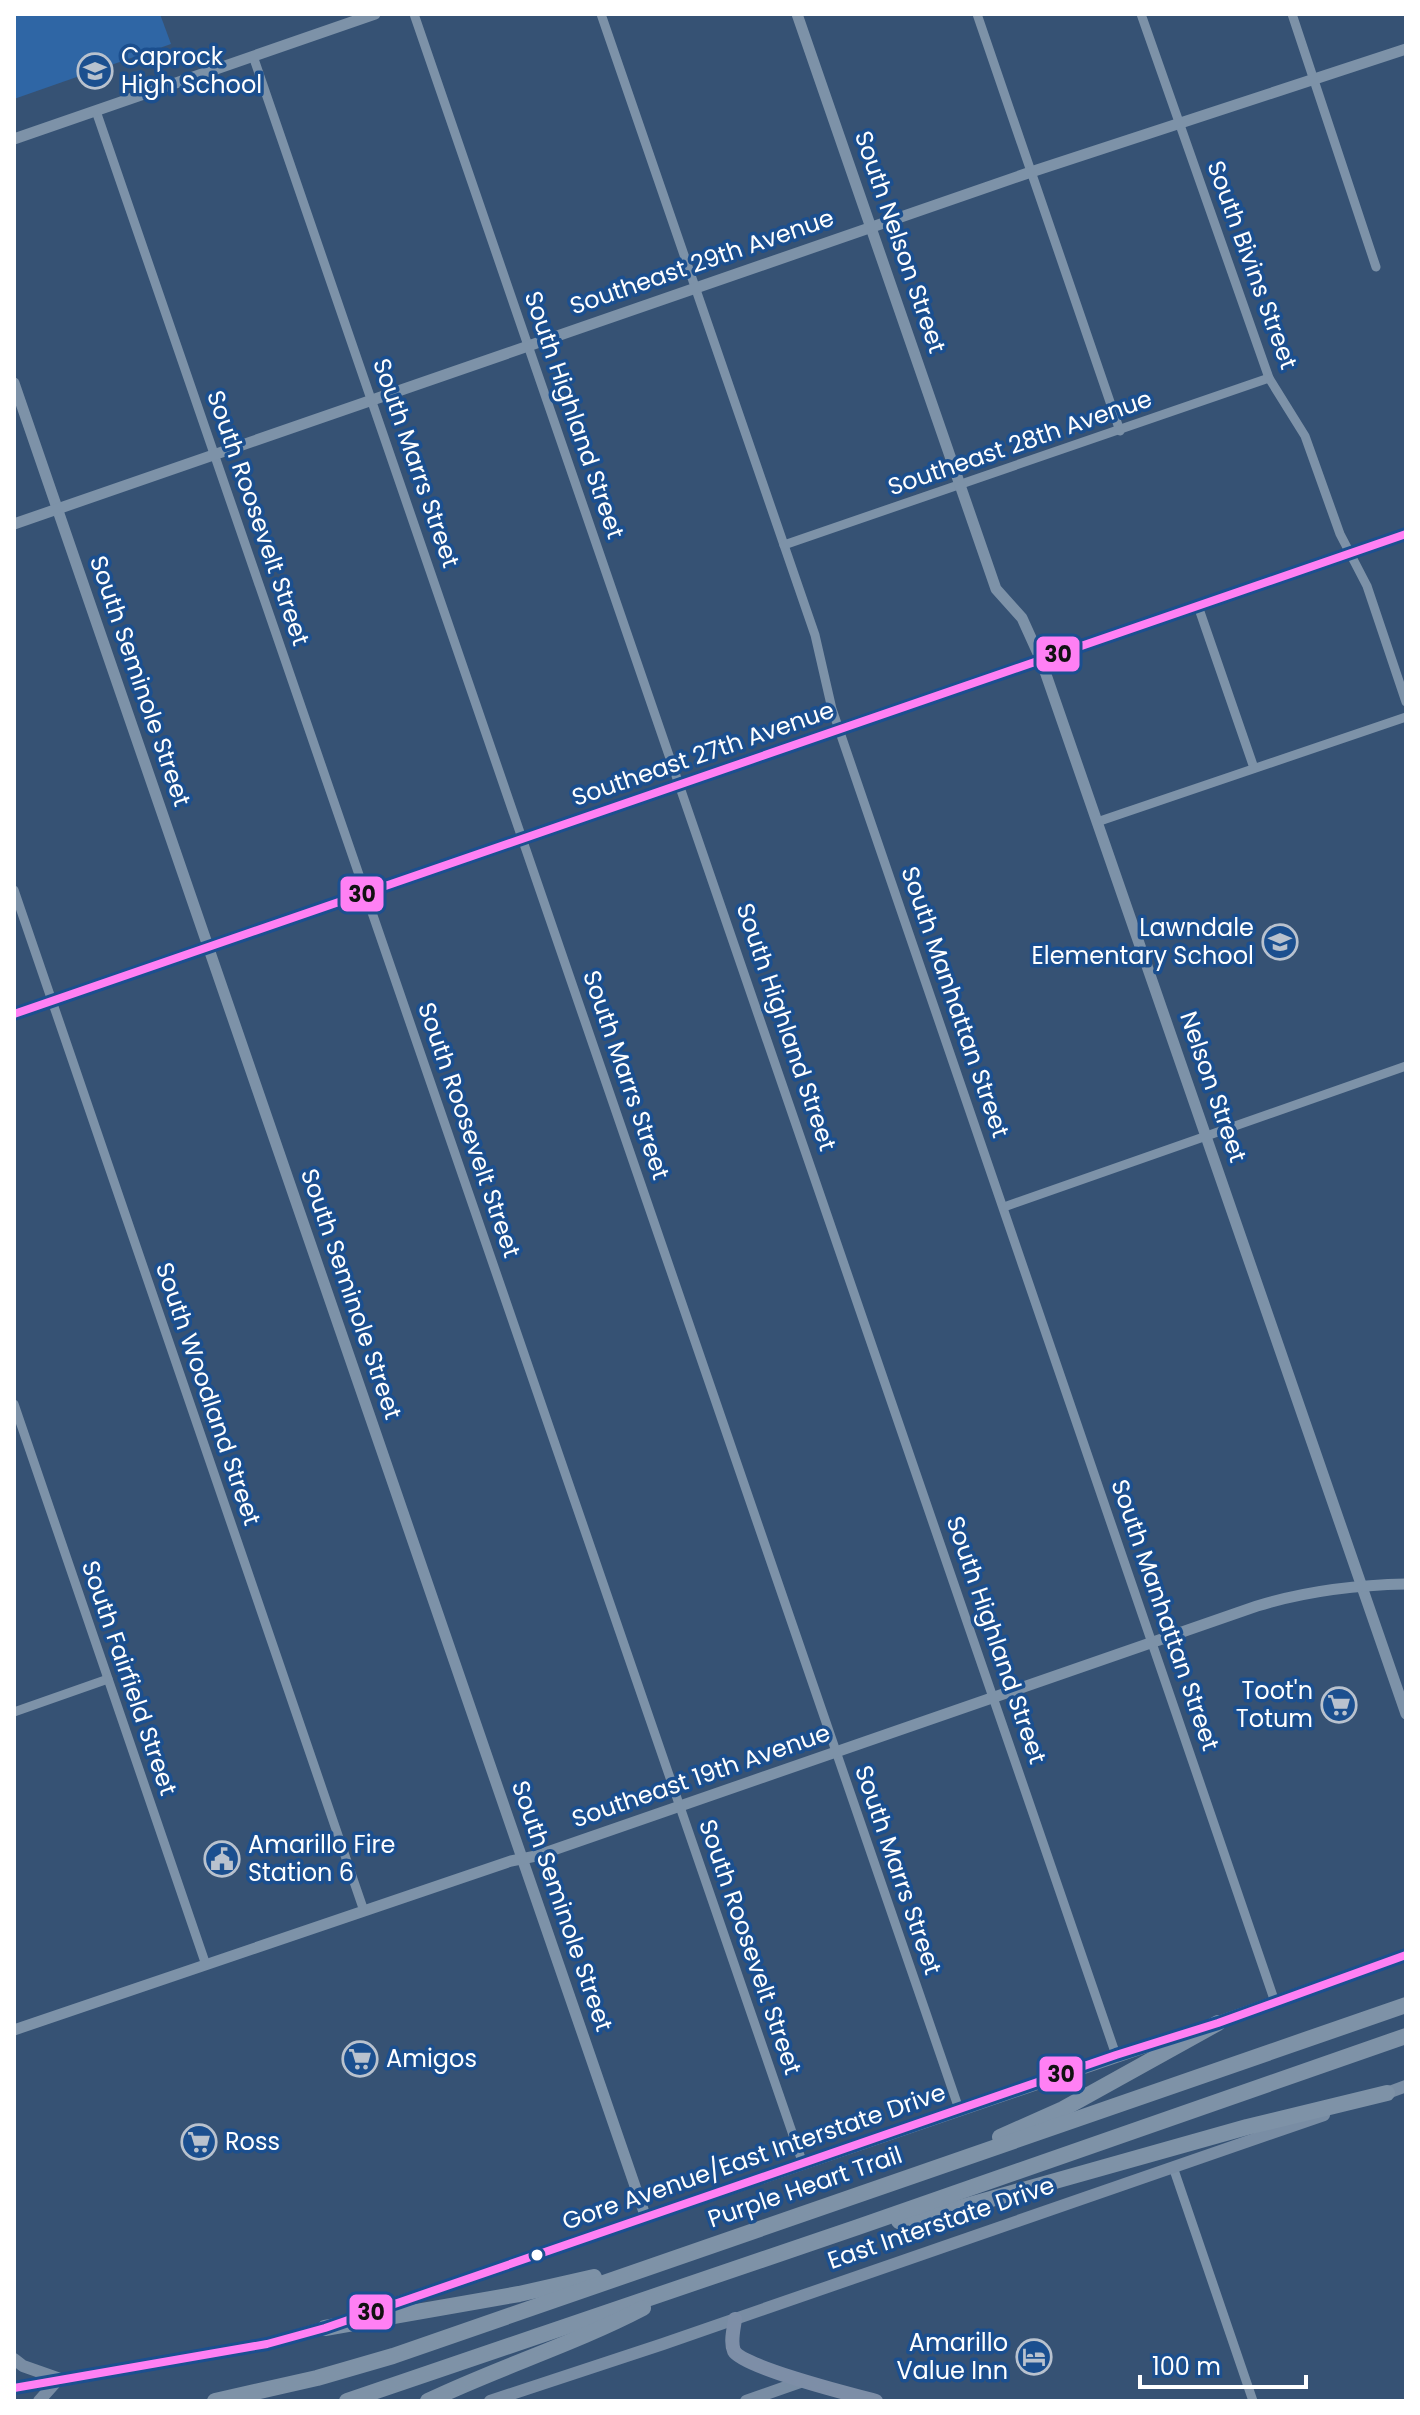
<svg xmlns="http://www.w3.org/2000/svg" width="1420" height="2415" font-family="Poppins,sans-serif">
<rect width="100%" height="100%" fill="#365274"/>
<path fill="#2f66a5" d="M 14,14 L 160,14 L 171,44 L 14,99 Z"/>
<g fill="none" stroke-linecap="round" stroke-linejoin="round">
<g stroke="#7d92a8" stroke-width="9">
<path d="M 414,14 L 1116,2055"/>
<path d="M 601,14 L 815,635 L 832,709 L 1275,2002"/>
<path d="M 977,14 L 1120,431"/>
<path d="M 1141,14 L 1269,378 L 1305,436 L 1340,534 L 1367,586 L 1406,702"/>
<path d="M 1292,14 L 1376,267"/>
<path d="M 253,56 L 959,2109"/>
<path d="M 96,111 L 803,2164"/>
<path d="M 784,545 L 1269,378"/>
<path d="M 1198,606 L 1254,768"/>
<path d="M 1097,822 L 1406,717"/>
<path d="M 14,890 L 364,1911"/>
<path d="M 1004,1207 L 1406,1066"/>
<path d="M 14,1404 L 206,1965"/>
<path d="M 14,1712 L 108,1679"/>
<path d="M 1173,2167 L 1253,2401"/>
</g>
<g stroke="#7d92a8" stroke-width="11">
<path d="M 797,14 L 996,589 L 1022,618 L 1041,660 L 1406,1714"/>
<path d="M 14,139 L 375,14"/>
<path d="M 14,383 L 646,2218"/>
<path d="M 14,524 L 1031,172 L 1406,49"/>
<path d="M 14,2030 L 511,1861 L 536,1856 L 1257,1606 C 1306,1591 1354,1585 1406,1584"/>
</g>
<g stroke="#798da4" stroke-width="12">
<path d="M 14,1014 L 1406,534"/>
<path d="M 1213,2024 L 1406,1955"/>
<path d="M 1379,2096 L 1406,2086"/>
<path d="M 358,2316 L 1195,2030"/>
<path d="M 14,2359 L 23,2366 L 60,2379"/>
<path d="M 14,2388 L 267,2344 L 333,2325"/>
<path d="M 39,2401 L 55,2383"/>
<path d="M 490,2401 L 663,2344 L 1324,2115"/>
<path d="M 746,2401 L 803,2381"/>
</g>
<path stroke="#7d8ea7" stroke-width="14" d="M 735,2319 C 734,2328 730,2342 734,2351 C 742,2367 853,2395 876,2401"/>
<g stroke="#7e92a7" stroke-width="16">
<path d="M 1000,2137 L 1063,2109 L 1218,2023"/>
<path d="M 899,2221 L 927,2217 L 1247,2127 L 1387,2093"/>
<path d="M 325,2328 L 519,2294 L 594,2277"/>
<path d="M 215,2401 L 317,2378 L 393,2356 L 1406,2005"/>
<path d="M 347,2401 L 858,2227 L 1406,2036"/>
<path d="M 428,2401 C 499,2367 574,2344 643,2308"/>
</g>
<defs>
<g id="bus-1">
<path d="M 14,1014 L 1406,534"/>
<path d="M 14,2388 L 267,2344 L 325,2328 L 1116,2055 L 1218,2023 L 1406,1955"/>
</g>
</defs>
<use href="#bus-1" stroke="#1b4f8f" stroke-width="14"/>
<use href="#bus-1" stroke="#ff80f4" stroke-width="8"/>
</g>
<defs>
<symbol id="school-ring" viewBox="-11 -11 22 22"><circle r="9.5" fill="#1b4f8f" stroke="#b9c2ce" stroke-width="1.5"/><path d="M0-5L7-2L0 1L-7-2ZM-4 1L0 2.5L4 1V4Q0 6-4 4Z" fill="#b9c2ce"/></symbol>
<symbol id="supermarket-ring" viewBox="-11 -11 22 22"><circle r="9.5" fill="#1b4f8f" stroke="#b9c2ce" stroke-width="1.5"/><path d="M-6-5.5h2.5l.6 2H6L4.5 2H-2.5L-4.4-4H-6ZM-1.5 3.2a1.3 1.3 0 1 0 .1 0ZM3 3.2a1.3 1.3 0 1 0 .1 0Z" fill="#b9c2ce"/></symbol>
<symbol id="civic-ring" viewBox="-11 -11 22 22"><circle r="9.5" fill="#1b4f8f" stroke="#b9c2ce" stroke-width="1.5"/><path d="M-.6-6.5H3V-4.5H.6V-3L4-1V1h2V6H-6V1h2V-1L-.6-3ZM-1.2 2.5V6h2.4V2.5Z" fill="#b9c2ce"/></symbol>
<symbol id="hotel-ring" viewBox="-11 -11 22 22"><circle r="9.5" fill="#1b4f8f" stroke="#b9c2ce" stroke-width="1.5"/><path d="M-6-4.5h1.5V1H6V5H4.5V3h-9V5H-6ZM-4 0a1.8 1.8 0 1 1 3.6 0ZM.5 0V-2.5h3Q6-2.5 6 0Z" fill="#b9c2ce"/></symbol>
</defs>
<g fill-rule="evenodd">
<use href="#school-ring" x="75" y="51" width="40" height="40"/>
<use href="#school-ring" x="1260" y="922" width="40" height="40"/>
<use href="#supermarket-ring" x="1319" y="1685" width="40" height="40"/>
<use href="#civic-ring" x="202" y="1839" width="40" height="40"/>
<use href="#supermarket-ring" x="340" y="2039" width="40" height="40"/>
<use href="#supermarket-ring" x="179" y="2122" width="40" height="40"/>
<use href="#hotel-ring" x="1014" y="2337" width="40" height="40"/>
</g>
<circle fill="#fff" stroke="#1b4f8f" stroke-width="3" cx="537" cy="2255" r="7"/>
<g text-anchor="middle" stroke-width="7" stroke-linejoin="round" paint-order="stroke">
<g font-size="24" fill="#fff" stroke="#1b4f8f" text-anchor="start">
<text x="121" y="65">Caprock<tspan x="121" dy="28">High School</tspan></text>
<text x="1254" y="936" text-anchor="end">Lawndale<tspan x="1254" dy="28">Elementary School</tspan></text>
<text x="1313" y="1699" text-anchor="end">Toot'n<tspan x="1313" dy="28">Totum</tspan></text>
<text x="248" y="1853">Amarillo Fire<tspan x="248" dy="28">Station 6</tspan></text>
<text x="386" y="2067">Amigos</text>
<text x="225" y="2150">Ross</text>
<text x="1008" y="2351" text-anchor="end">Amarillo<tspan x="1008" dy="28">Value Inn</tspan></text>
</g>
<g font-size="24" fill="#fff" stroke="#1b4f8f">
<text transform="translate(900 242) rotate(71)" y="8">South Nelson Street</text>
<text transform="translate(702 262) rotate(-19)" y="8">Southeast 29th Avenue</text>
<text transform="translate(1252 265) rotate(70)" y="8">South Bivins Street</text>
<text transform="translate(574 415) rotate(71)" y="8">South Highland Street</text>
<text transform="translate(1020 443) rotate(-19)" y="8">Southeast 28th Avenue</text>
<text transform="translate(416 463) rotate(71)" y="8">South Marrs Street</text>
<text transform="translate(258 518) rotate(71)" y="8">South Roosevelt Street</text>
<text transform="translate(140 681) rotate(71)" y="8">South Seminole Street</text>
<text transform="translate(703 754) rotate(-19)" y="8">Southeast 27th Avenue</text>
<text transform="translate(955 1002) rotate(71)" y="8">South Manhattan Street</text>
<text transform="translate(786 1027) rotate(71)" y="8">South Highland Street</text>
<text transform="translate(626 1075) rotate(71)" y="8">South Marrs Street</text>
<text transform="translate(1213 1087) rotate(71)" y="8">Nelson Street</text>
<text transform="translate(469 1130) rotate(71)" y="8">South Roosevelt Street</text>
<text transform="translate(351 1294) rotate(71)" y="8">South Seminole Street</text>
<text transform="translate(208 1394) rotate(71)" y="8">South Woodland Street</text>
<text transform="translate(1165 1615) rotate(71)" y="8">South Manhattan Street</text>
<text transform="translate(996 1640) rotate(71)" y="8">South Highland Street</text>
<text transform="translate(129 1678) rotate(71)" y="8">South Fairfield Street</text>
<text transform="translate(701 1776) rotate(-19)" y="8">Southeast 19th Avenue</text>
<text transform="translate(898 1870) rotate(71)" y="8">South Marrs Street</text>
<text transform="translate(562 1906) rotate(71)" y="8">South Seminole Street</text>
<text transform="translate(750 1947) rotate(71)" y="8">South Roosevelt Street</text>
<text transform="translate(754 2157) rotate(-19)" y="8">Gore Avenue/East Interstate Drive</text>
<text transform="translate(805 2187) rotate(-19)" y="8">Purple Heart Trail</text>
<text transform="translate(941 2223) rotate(-19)" y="8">East Interstate Drive</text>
</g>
</g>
<g stroke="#1b4f8f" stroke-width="3">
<rect x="1035" y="635" width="46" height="38" rx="8" fill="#ff80f4"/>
<rect x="339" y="875" width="46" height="38" rx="8" fill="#ff80f4"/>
<rect x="1038" y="2055" width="46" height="38" rx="8" fill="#ff80f4"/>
<rect x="348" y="2293" width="46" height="38" rx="8" fill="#ff80f4"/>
</g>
<g font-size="22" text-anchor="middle" font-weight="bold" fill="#111">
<text x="1058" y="662">30</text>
<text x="362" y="902">30</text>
<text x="1061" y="2082">30</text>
<text x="371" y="2320">30</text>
</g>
<rect width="1420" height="2415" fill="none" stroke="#ffffff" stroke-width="32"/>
<path d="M1140 2375v12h166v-12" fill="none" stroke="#ffffff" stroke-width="4"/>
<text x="1152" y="2375" font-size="24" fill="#ffffff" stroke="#1b4f8f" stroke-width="6" paint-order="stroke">100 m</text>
</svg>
